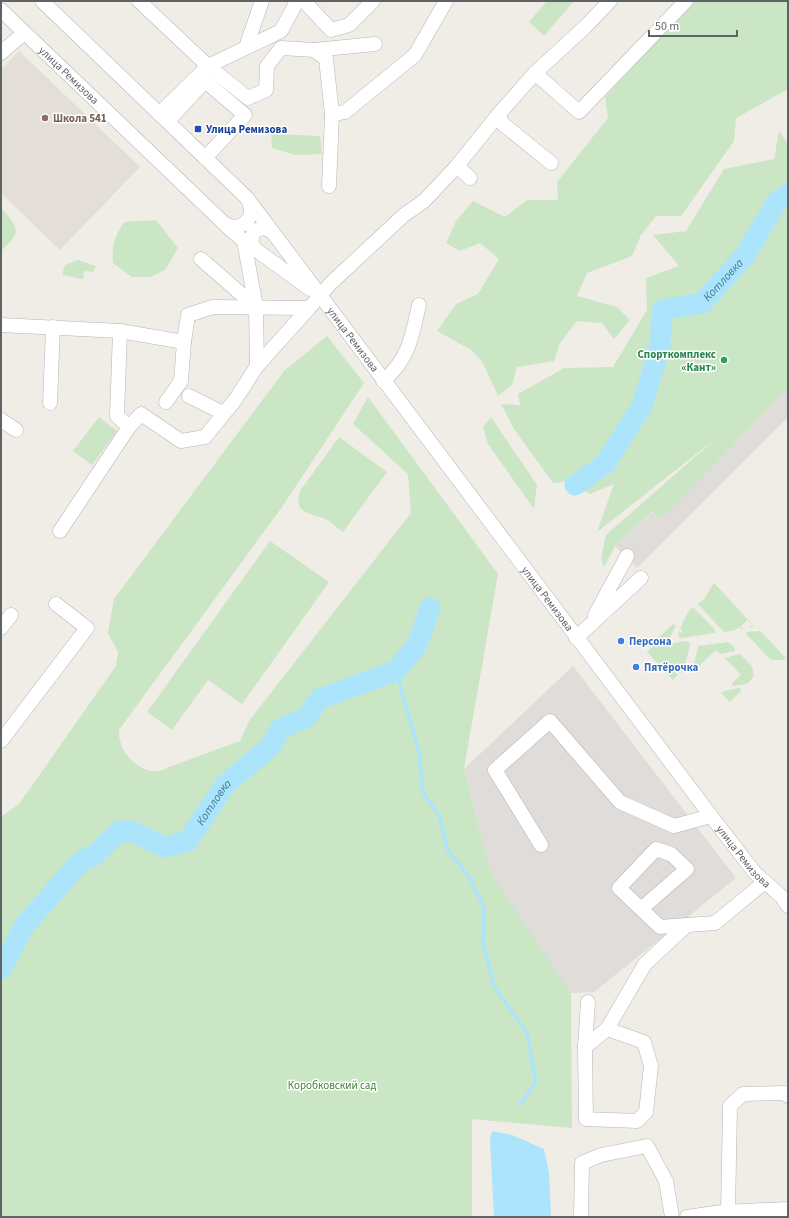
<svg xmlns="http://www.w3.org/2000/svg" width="789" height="1218" font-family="'Source Sans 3',sans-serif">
<rect width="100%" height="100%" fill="#f0ede7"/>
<g fill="#dfdcd9">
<path d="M 788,388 L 788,417 L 637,568 L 615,546 L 654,511 L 661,518 Z"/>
<path d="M 573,666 L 736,878 L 594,992 L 571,993 L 491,873 L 464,769 Z"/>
</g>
<path fill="#e3ded8" d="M 19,51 L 140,167 L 60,250 L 1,193 L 1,70 Z"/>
<g fill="#cae6c5">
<path d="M 547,1 L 574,1 L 544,36 L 529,22 Z"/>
<path d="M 695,1 L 788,1 L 788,89 L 736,118 L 734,141 L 681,216 L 656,216 L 641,235 L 632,256 L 587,273 L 577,296 L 617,307 L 630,320 L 614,339 L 602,323 L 577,321 L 560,343 L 554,361 L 517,367 L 512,385 L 498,396 L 482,361 L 471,350 L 437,331 L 456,304 L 478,294 L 499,259 L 480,243 L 460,251 L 446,243 L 456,221 L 473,201 L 505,217 L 527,200 L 558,200 L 557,182 L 608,118 L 605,97 Z"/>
<path d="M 779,131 L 788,144 L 788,388 L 661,519 L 653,511 L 615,546 L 604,567 L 601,558 L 606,535 L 714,440 L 597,532 L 614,484 L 590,494 L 567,481 L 553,483 L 514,429 L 501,404 L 520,405 L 518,394 L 564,368 L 613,367 L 647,310 L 646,278 L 679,266 L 653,235 L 686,231 L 724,169 L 774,159 Z"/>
<path d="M 271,134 L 320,136 L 322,154 L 296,155 L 272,148 Z"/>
<path d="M 1,208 C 19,228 22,232 1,251 Z"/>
<path d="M 156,220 L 178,248 L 165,270 L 150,277 L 132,277 L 113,263 C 111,246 115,236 124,222 Z"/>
<path d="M 78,260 L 96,266 L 93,272 L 84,271 L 83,279 L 62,275 L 65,265 Z"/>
<path d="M 327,336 L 364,383 L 282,507 L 119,730 C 117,754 146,782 169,767 L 240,741 L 249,721 L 411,513 L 408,474 L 353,424 L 368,397 L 498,574 L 464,769 L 491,873 L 571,993 L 572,1128 L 472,1119 L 472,1217 L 1,1217 L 1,817 L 19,804 L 116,666 L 118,652 L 108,633 L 114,599 L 284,371 Z"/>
<path d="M 99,417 L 117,431 L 92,465 L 73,451 Z"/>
<path d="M 491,417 L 537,485 L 534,509 L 488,444 L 483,427 Z"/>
<path d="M 339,437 L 387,472 L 343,532 C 337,528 332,522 325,519 C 310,512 293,515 300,491 Z"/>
<path d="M 270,541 L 329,582 L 242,704 L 208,680 L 172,730 L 147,712 Z"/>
<path d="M 714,583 L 753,625 L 753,627 L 748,628 L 753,625 L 747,620 L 740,627 L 745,629 L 741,629 L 739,627 L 735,630 L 724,632 L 698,604 L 704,599 Z"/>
<path d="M 693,607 L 715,630 L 715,633 L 681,638 L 678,636 L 679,631 L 682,633 L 682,630 L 680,629 L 688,612 Z"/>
<path d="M 673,624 L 676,626 L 669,639 L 659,641 L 658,638 Z"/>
<path d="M 760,631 L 785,657 L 785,660 L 771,660 L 746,634 L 747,632 Z"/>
<path d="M 686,641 L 689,642 L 690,645 L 684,669 L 680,673 L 675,668 L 672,670 L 678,675 L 673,680 L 647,652 L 654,646 Z"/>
<path d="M 728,642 L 735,648 L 735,651 L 721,654 L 716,650 L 699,666 L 694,664 L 698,646 Z"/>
<path d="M 740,654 L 752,666 L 754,676 L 747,684 L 733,686 L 732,683 L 741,675 L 725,658 Z"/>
<path d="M 740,688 L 741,691 L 730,702 L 721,693 L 724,691 Z"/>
</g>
<path fill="#ace5fb" d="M 492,1131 L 512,1135 L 544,1149 L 549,1173 L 551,1217 L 494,1217 L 490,1140 Z"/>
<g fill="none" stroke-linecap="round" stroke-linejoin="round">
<path stroke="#ace5fb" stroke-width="3.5" d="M 396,671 L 419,752 L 423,793 L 439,815 L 448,851 L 468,875 L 484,907 L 483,942 L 494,986 L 527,1033 L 536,1082 L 520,1104"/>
<g stroke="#ace5fb" stroke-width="21">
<path id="s1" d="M 575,485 L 605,464 L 642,406 L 660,346 L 662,310 L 702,303 L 744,257 L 776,203 L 788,194"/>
<path id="s2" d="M 1,969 L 25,925 L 81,861 L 93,856 L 120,831 L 132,831 L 164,847 L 188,841 L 224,786 L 270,747 L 280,729 L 307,717 L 319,699 L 396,671 L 417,645 L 430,608"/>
</g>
<defs>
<g id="minor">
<path id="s3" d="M 42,1 L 247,198 L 711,816 L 755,873 L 782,897 L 788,906"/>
<path d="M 139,1 L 208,66 L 281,31 L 297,1"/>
<path d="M 304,1 L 331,30 L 349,25 L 373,1"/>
<path id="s4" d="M 1,10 L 231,230 L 244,241 L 310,289"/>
<path d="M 246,47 L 262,1"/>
<path d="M 314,50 L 375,44"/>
<path d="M 1,53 L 24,33"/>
<path d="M 535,73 L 579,112 L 686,1"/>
<path d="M 159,114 L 208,66 L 248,98 L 266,90 L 267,66 L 281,48 L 314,50 L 326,59 L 332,114 L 329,186"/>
<path d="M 332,114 L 345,112 L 415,55 L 446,1"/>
<path d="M 498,115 L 503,124 L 551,163"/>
<path d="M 168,121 L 205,81 L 245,115 L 205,158"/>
<path d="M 457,166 L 470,178"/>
<path d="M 224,223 C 240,234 258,218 248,200"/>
<path d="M 244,241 L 256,307 L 257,366"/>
<path d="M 254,249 L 251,240 L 254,231 L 263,228 L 271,231"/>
<path d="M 201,259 L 256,307"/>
<path d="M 1,325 L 120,331 L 184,342 L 188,315 L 213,307 L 309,308 L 331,283 L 404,215 L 424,201 L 457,166 L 498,115 L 535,73 L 586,26 L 610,1"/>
<path d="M 120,331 L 117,416 L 129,427"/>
<path d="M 383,381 C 409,359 412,337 419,305"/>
<path d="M 189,396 L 223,413"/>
<path d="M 166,402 L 181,381 L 184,342"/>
<path d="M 50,403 L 53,327"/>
<path d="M 1,420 L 16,430"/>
<path d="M 60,531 L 129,427 L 141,414 L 181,441 L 205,437 L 235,400 L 257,366 L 309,308"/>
<path d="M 595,615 L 627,556"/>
<path d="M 1,628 L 11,615"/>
<path d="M 576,638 L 641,578"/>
<path d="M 1,741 L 87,628 L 56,604"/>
<path d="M 541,845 L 495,770 L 550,721 L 620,802 L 674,826 L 711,816"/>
<path d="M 641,909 L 687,869 L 671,854 L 656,849 L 619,888 L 660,927 L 715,923 L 765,882"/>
<path d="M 588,1002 L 585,1047 L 586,1119 L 637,1121 L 646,1112 L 651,1066 L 644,1042 L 607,1029"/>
<path d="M 585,1047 L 607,1029 L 645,964 L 687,925"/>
<path d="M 728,1212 L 730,1106 L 743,1094 L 784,1093 L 788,1096"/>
<path d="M 581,1217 L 582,1163 L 601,1155 L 647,1146 L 666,1181 L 672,1217"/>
<path d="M 687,1217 L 722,1212 L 788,1209"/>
</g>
</defs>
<use href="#minor" stroke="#b2b5b8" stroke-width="15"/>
<use href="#minor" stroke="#fff" stroke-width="14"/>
</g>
<circle fill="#8d6e63" stroke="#fff" stroke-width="1.5" cx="45" cy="118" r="4"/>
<rect fill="#1a4fb4" stroke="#fff" stroke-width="1.5" x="194" y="125" width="8" height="8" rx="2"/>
<circle fill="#2e9e5b" stroke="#fff" stroke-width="1.5" cx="724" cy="360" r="4"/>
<g fill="#3f7fe0" stroke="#fff" stroke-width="1.5">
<circle cx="621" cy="641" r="4"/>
<circle cx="636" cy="667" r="4"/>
</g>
<g text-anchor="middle" stroke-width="3" stroke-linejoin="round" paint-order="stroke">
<g font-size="11" fill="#5e6366" stroke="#fff">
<text dy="4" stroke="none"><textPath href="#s4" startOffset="94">улица Ремизова</textPath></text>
<text dy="4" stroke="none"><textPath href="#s3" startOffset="461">улица Ремизова</textPath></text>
<text dy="4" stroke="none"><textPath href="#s3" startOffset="785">улица Ремизова</textPath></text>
<text dy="4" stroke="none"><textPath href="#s3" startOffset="1109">улица Ремизова</textPath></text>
</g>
<g font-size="11" font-weight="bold" fill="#785e54" stroke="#fff" text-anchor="start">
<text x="53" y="122">Школа 541</text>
</g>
<g font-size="11" font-weight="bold" fill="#164399" stroke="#fff" text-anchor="start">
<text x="206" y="133">Улица Ремизова</text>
</g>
<g font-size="11" font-weight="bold" fill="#27864d" stroke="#fff" text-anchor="end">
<text x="716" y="358">Спорткомплекс<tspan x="716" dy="13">«Кант»</tspan></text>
</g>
<g font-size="11" font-weight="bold" fill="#366cbe" stroke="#fff" text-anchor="start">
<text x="629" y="645">Персона</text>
<text x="644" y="671">Пятёрочка</text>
</g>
<g font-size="11" fill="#418339" stroke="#fff">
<text x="332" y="1089">Коробковский сад</text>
</g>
<g font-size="12" font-style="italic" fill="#427c9c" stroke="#fff">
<text dy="4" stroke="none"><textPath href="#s1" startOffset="276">Котловка</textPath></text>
<text dy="4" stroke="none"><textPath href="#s2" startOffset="304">Котловка</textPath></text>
</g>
</g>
<rect width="789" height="1218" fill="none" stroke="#5e6366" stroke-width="4"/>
<path d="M649 30v6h88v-6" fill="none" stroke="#5e6366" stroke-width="2"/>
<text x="655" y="30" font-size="12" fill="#5e6366" stroke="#ffffff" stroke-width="3" paint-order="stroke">50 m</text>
</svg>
